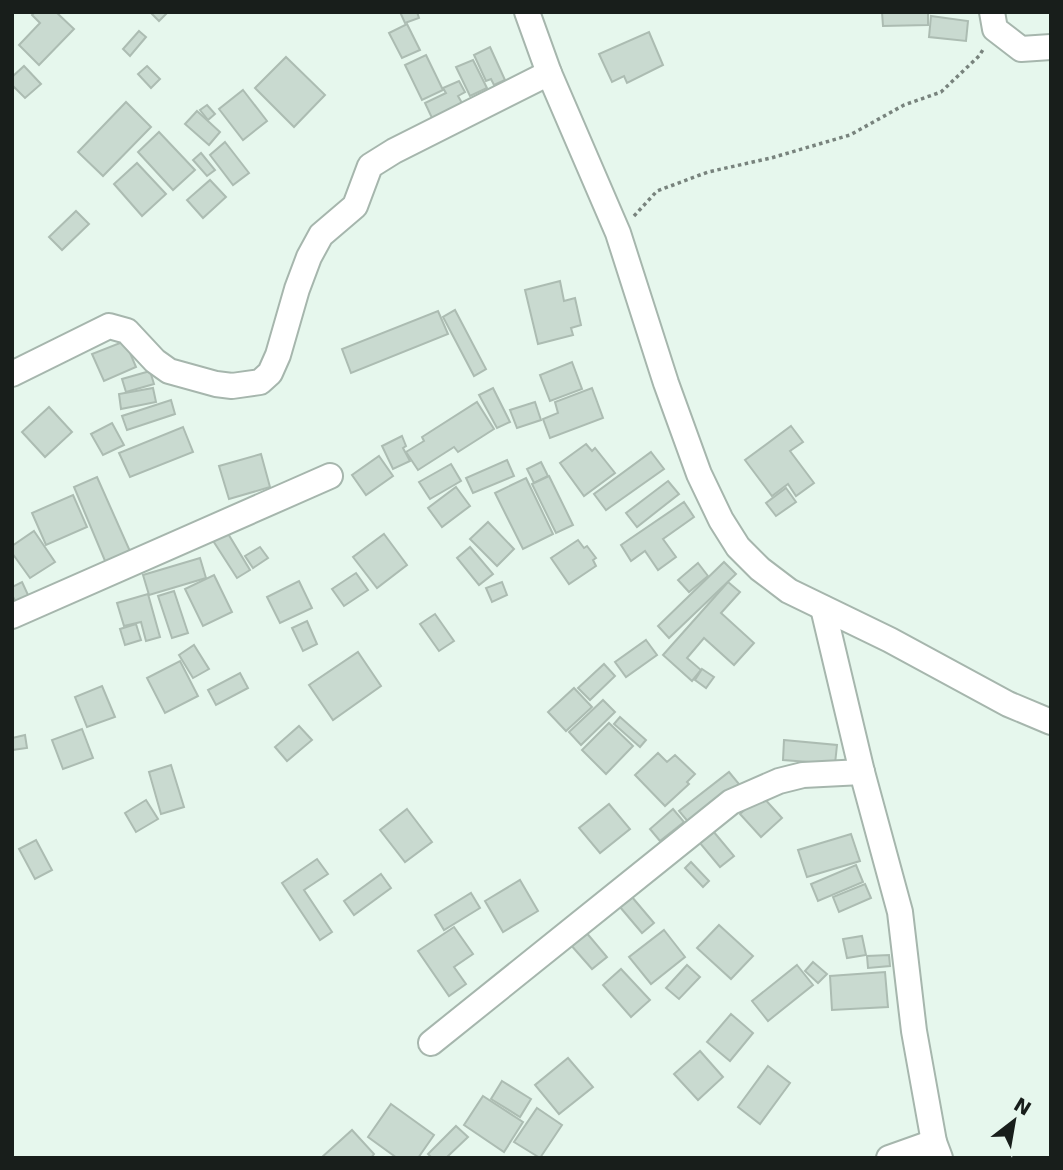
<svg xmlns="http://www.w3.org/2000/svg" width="1063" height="1170" font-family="'DejaVu Sans',sans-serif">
<rect width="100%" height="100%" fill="#e6f7ed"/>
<g fill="#c9dad0" stroke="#acbcb2" stroke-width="2">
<path d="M 35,12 L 56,12 L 74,29 L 39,65 L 19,45 L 40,23 L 32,15 Z"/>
<path d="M 150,12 L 168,12 L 159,21 Z"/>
<path d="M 400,12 L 417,12 L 419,18 L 405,23 Z"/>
<path d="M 882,12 L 928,12 L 928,25 L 883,26 Z"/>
<path d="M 931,16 L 968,21 L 966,41 L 929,37 Z"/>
<path d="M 407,24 L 420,50 L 402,58 L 389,33 Z"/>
<path d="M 139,31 L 146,37 L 130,56 L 123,49 Z"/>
<path d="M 649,32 L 663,65 L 627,83 L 624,76 L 612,82 L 599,54 Z"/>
<path d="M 490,47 L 505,80 L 494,85 L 491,79 L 486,81 L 474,55 Z"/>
<path d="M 426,55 L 443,90 L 422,100 L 405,65 Z"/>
<path d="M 286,57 L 325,95 L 294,127 L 255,88 Z"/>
<path d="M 473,60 L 487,88 L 470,96 L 456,67 Z"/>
<path d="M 24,66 L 41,84 L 25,98 L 12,85 L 12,77 Z"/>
<path d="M 147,66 L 160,79 L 151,88 L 138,74 Z"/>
<path d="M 459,81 L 465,92 L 458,96 L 462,103 L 432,118 L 425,103 L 446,93 L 443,88 Z"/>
<path d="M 243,90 L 267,121 L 243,140 L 219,109 Z"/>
<path d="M 126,102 L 151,127 L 103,176 L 78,152 Z"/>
<path d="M 207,105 L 215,114 L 208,120 L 200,110 Z"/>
<path d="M 197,111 L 220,132 L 209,145 L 185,124 Z"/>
<path d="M 159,132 L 195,170 L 173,190 L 138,152 Z"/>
<path d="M 225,142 L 249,173 L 233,185 L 210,155 Z"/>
<path d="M 201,153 L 215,170 L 207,176 L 193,160 Z"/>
<path d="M 137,163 L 166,194 L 142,216 L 114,184 Z"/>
<path d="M 210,180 L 226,197 L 203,218 L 187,200 Z"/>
<path d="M 76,211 L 89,224 L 62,250 L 49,237 Z"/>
<path d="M 560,281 L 564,301 L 575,298 L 581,325 L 571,328 L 573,335 L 538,344 L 525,290 Z"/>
<path d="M 455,310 L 486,369 L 474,376 L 443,317 Z"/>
<path d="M 438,311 L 448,334 L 351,373 L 342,349 Z"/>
<path d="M 125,341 L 136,367 L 104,381 L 92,354 Z"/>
<path d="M 572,362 L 582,389 L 550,401 L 540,375 Z"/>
<path d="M 150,371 L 154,384 L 126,392 L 122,379 Z"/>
<path d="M 153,388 L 156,402 L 121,409 L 119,394 Z"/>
<path d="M 493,388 L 510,422 L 497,428 L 479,395 Z"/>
<path d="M 592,388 L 603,418 L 550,438 L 543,419 L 558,413 L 555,402 Z"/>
<path d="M 171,400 L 175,414 L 127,430 L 122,416 Z"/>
<path d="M 477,402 L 494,429 L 458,452 L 454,447 L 418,470 L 406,452 L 424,441 L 422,437 Z"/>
<path d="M 535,402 L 541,420 L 517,428 L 510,410 Z"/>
<path d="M 49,407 L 72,432 L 45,457 L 22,432 Z"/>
<path d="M 112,423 L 124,445 L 103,455 L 91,434 Z"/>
<path d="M 791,426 L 803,442 L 790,451 L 814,483 L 796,496 L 788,484 L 772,496 L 745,460 Z"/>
<path d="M 183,427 L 193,452 L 130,477 L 119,453 Z"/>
<path d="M 402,436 L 406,446 L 403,448 L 410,461 L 393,469 L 382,446 Z"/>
<path d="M 586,444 L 592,451 L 595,448 L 615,473 L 584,496 L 560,463 Z"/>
<path d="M 651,452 L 664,469 L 606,510 L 594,494 Z"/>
<path d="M 261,454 L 270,487 L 229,499 L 219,466 Z"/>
<path d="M 379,456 L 393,476 L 366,495 L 352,475 Z"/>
<path d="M 507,460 L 514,476 L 473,493 L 466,478 Z"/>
<path d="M 541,462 L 548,476 L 534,483 L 527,469 Z"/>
<path d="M 451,464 L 461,481 L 430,499 L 419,482 Z"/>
<path d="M 549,476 L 573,525 L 556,533 L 532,484 Z"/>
<path d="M 97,477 L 133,558 L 108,568 L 74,487 Z"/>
<path d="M 526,478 L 553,534 L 523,549 L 495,493 Z"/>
<path d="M 668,481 L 679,494 L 637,527 L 626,513 Z"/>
<path d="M 456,487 L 470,506 L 442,527 L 428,508 Z"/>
<path d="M 786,488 L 796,502 L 776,516 L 766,503 Z"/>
<path d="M 73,495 L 87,527 L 46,545 L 32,513 Z"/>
<path d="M 684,502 L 694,517 L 663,539 L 676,557 L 658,570 L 645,551 L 631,561 L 621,545 Z"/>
<path d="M 488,522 L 514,549 L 497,566 L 470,539 Z"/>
<path d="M 224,527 L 250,570 L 237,578 L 210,536 Z"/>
<path d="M 34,531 L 55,562 L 30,578 L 12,553 L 12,546 Z"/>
<path d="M 384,534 L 407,565 L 377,588 L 353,557 Z"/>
<path d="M 578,540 L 584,548 L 587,546 L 596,558 L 593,560 L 596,566 L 569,584 L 551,558 Z"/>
<path d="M 260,547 L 268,558 L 253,568 L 245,556 Z"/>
<path d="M 470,547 L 493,574 L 479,585 L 457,558 Z"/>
<path d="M 200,558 L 206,578 L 149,595 L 143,575 Z"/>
<path d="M 724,562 L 736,574 L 669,638 L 658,626 Z"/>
<path d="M 698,563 L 708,576 L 689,592 L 678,580 Z"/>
<path d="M 356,573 L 368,590 L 344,606 L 332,589 Z"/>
<path d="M 214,575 L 232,612 L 203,626 L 185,589 Z"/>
<path d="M 299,581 L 312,608 L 280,623 L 267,597 Z"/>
<path d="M 22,582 L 29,597 L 17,604 L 12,595 L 12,587 Z"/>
<path d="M 502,582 L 507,595 L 492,602 L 486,588 Z"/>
<path d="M 728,582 L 740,592 L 721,613 L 754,643 L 734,665 L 704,638 L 687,658 L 701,670 L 692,681 L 663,655 Z"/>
<path d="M 174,591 L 188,633 L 172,638 L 158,596 Z"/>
<path d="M 148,594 L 160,637 L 146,641 L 141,622 L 124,626 L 117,603 Z"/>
<path d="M 435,614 L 454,641 L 439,651 L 420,624 Z"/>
<path d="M 307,621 L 317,644 L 303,651 L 292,628 Z"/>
<path d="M 136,624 L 141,640 L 125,645 L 120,629 Z"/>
<path d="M 646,640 L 657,655 L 626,677 L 615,662 Z"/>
<path d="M 194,645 L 209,669 L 193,678 L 179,655 Z"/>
<path d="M 358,652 L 381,686 L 333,720 L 309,685 Z"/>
<path d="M 180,661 L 198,696 L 165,713 L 147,678 Z"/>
<path d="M 604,664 L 615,676 L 590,700 L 578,688 Z"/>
<path d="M 702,669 L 714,677 L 706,688 L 695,680 Z"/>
<path d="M 240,673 L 248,688 L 216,705 L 208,690 Z"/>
<path d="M 102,686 L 115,717 L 87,727 L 75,697 Z"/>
<path d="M 574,688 L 592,707 L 566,731 L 548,712 Z"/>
<path d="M 603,700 L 615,712 L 581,745 L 569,732 Z"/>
<path d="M 620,717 L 646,740 L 640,747 L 614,724 Z"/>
<path d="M 609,723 L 633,746 L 606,774 L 582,750 Z"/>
<path d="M 299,726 L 312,740 L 287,761 L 275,747 Z"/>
<path d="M 82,729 L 93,758 L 63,769 L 52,740 Z"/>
<path d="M 25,735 L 27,748 L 12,750 L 12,738 Z"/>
<path d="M 784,740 L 837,745 L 835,764 L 783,760 Z"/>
<path d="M 658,753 L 667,762 L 675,755 L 695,774 L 687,782 L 689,784 L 665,806 L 635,775 Z"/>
<path d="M 171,765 L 184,807 L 161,814 L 149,772 Z"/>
<path d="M 729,772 L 739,784 L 690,824 L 679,811 Z"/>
<path d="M 761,795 L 782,818 L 761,837 L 740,814 Z"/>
<path d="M 146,800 L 158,819 L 136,832 L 125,813 Z"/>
<path d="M 609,804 L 630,829 L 600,853 L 579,828 Z"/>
<path d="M 407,809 L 432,842 L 405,862 L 380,830 Z"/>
<path d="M 673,809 L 684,822 L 660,841 L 650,829 Z"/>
<path d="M 708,825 L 734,856 L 720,867 L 694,836 Z"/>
<path d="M 851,834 L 860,861 L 807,877 L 798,850 Z"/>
<path d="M 36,840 L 52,870 L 35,879 L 19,849 Z"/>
<path d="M 317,859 L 328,874 L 304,890 L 332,932 L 320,940 L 282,883 Z"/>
<path d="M 691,862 L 709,881 L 703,887 L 685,868 Z"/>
<path d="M 856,865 L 863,882 L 818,901 L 811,884 Z"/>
<path d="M 381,874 L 391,888 L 354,915 L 344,901 Z"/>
<path d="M 520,880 L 538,911 L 503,932 L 485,901 Z"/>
<path d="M 865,884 L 871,898 L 839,912 L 833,897 Z"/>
<path d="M 471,893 L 480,908 L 444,930 L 435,915 Z"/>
<path d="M 632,897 L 654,923 L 642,933 L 620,907 Z"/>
<path d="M 719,925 L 753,956 L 731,979 L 697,948 Z"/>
<path d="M 454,927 L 473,954 L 454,967 L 466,984 L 449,996 L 418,951 Z"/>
<path d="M 664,930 L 685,957 L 651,984 L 629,957 Z"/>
<path d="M 585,931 L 607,957 L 592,969 L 570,944 Z"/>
<path d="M 862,936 L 866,955 L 847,958 L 843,939 Z"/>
<path d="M 889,955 L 890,966 L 868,968 L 867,956 Z"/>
<path d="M 813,962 L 827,974 L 818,983 L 805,971 Z"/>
<path d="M 687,965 L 700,977 L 679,999 L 666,988 Z"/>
<path d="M 797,965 L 813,985 L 768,1021 L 752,1001 Z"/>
<path d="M 621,969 L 650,1000 L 631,1017 L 603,985 Z"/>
<path d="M 885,972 L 888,1007 L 832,1010 L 830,976 Z"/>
<path d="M 731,1014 L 753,1033 L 730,1061 L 707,1042 Z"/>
<path d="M 700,1051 L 723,1077 L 698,1100 L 674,1074 Z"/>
<path d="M 568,1058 L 593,1087 L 559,1114 L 535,1085 Z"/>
<path d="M 768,1066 L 790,1083 L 760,1124 L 738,1107 Z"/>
<path d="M 502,1081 L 531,1099 L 520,1117 L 491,1099 Z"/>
<path d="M 483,1096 L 523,1122 L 504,1152 L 464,1125 Z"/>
<path d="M 391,1104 L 434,1135 L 418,1158 L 397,1158 L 368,1137 Z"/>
<path d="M 537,1108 L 562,1125 L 540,1158 L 514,1142 Z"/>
<path d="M 456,1126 L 468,1137 L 446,1158 L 432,1158 L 428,1154 Z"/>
<path d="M 352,1130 L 374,1154 L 371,1158 L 321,1158 Z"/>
</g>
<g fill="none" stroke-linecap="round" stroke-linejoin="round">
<defs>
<g id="minor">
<path d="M 527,12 L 549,73 L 618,233 L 666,383 L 699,474 L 721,520 L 738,547 L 760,569 L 789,591 L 890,640 L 1008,704 L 1051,722"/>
<path d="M 992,12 L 995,29 L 1021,49 L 1051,47"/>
<path d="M 12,374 L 109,326 L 127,331 L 155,361 L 169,371 L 216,384 L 232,386 L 260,382 L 270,373 L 278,355 L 297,289 L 309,257 L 321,235 L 355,206 L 370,166 L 394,151 L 549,73"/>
<path d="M 823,608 L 862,772 L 900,912 L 914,1031 L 934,1142 L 940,1158"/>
<path d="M 12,616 L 330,476"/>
<path d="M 431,1043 L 731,802 L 779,781 L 803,775 L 862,772"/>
<path d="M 889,1158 L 934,1142"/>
</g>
</defs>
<use href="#minor" stroke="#a6b6ad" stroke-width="28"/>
<path stroke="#78837d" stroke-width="3.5" stroke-dasharray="3.5 3.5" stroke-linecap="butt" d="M 634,216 L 657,191 L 708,172 L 771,158 L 850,135 L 904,105 L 941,92 L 979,56 L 984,48"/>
<use href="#minor" stroke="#fff" stroke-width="24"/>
</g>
<rect width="1063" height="1170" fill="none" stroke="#181e1b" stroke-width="28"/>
<g transform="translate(1014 1121) rotate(31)" stroke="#e6f7ed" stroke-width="5" paint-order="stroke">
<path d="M0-5L12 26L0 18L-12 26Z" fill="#181e1b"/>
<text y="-10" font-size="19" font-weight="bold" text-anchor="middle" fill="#181e1b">N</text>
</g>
</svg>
